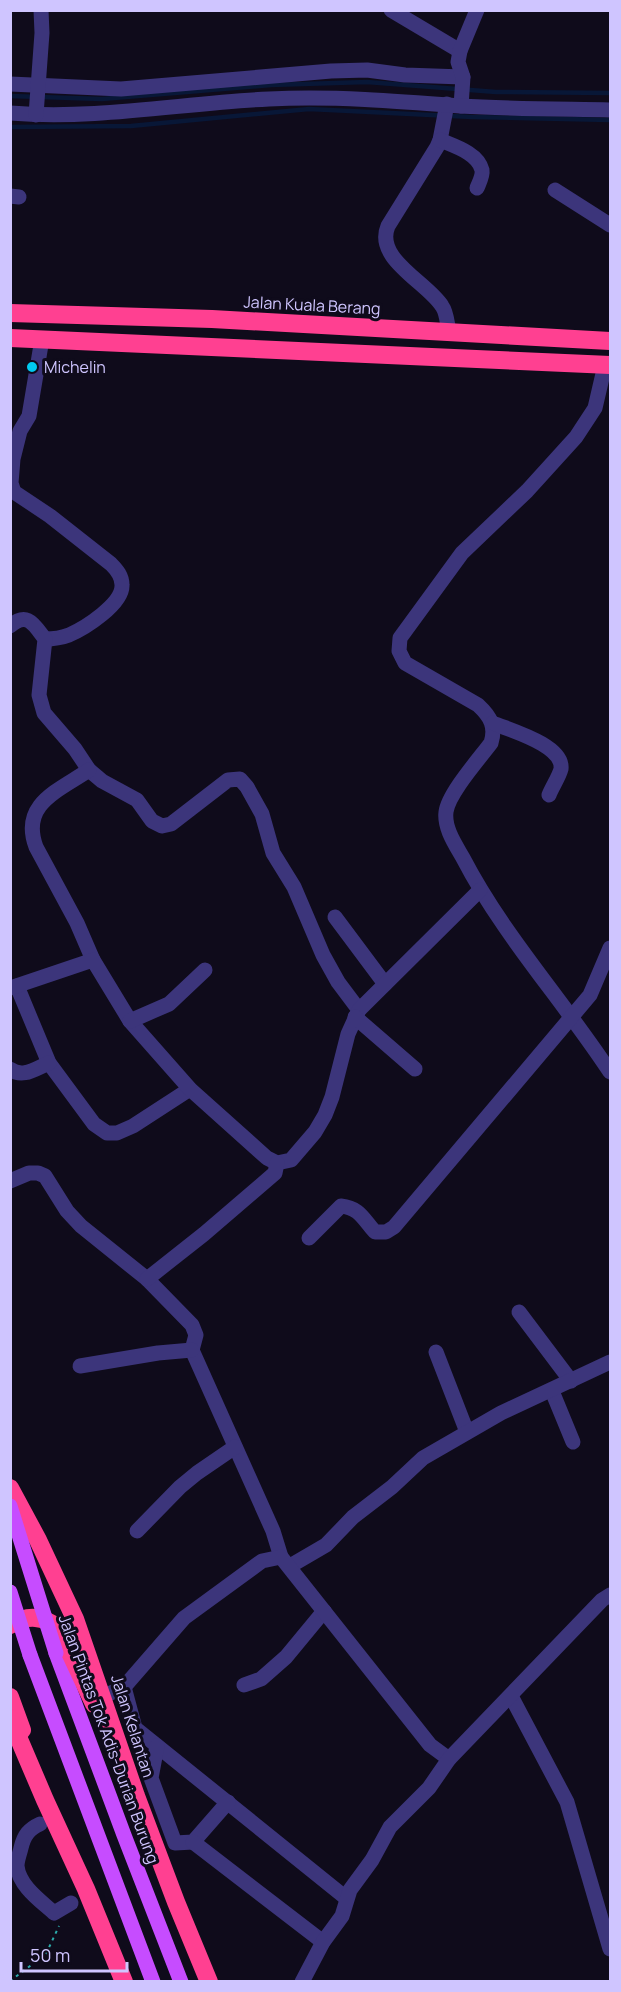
<svg xmlns="http://www.w3.org/2000/svg" width="621" height="1992" font-family="Manrope,sans-serif">
<rect width="100%" height="100%" fill="#0f0b1b"/>
<g fill="none" stroke-linecap="round" stroke-linejoin="round">
<g stroke="#081737" stroke-width="4.5">
<path d="M 10,96 L 102,99 L 271,85 L 367,82 L 496,92 L 610,93"/>
<path d="M 10,127 L 131,126 L 309,109 L 472,117 L 610,120"/>
</g>
<path stroke="#2cacac" stroke-width="2" stroke-dasharray="3 4.5" stroke-linecap="butt" d="M 10,1981 L 46,1954 L 59,1926"/>
<g stroke="#3c357b" stroke-width="15">
<path d="M 391,10 L 460,51"/>
<path d="M 10,84 L 121,89 L 331,71 L 367,70 L 405,75 L 463,77"/>
<path d="M 447,104 L 440,140 L 437,147 L 388,226 C 374,259 427,282 442,306 C 447,313 447,323 449,332"/>
<path d="M 461,106 L 463,77 L 458,62 L 460,51 L 477,10"/>
<path d="M 10,113 C 97,120 183,103 269,99 C 333,96 397,101 460,106 C 510,109 561,109 610,110"/>
<path d="M 36,115 L 42,33 L 41,10"/>
<path d="M 440,140 C 454,146 478,153 482,170 C 483,176 479,183 477,188"/>
<path d="M 555,190 L 610,225"/>
<path d="M 10,196 L 19,197"/>
<path d="M 42,339 L 29,416 L 20,431 L 13,459 L 11,483 L 14,492 L 50,516 L 111,564 C 117,570 122,576 122,585 C 123,604 85,628 69,635 C 61,638 54,639 45,639"/>
<path d="M 605,365 L 595,408 L 576,437 L 527,491 L 462,553 L 400,638 L 399,651 L 405,663 L 478,705 C 491,717 496,727 491,743 C 479,759 448,794 446,812 C 444,828 455,844 463,858 C 503,935 562,999 610,1072"/>
<path d="M 10,626 C 28,611 34,625 45,639 L 39,695 L 44,713 L 75,749 L 89,770 L 102,781 L 137,800 L 152,821 L 162,826 L 171,824 L 228,780 L 240,779 L 247,787 L 262,814 L 273,853 L 294,887 L 323,955 L 338,982 L 359,1010"/>
<path d="M 493,723 C 509,730 564,745 561,769 C 559,777 552,787 549,795"/>
<path d="M 89,770 C 58,791 20,804 36,847 L 77,923 L 93,960"/>
<path d="M 335,917 L 385,984"/>
<path d="M 17,986 L 49,1063 L 94,1124 L 107,1133 L 117,1133 L 133,1126 L 190,1089"/>
<path d="M 10,988 L 93,960 L 130,1021 L 190,1089 L 267,1158 L 277,1163 L 291,1160 L 315,1132 L 325,1115 L 332,1097 L 348,1034 L 359,1010 L 480,890"/>
<path d="M 355,1017 L 415,1069"/>
<path d="M 130,1021 L 169,1004 L 205,970"/>
<path d="M 10,1069 C 23,1079 36,1068 49,1063"/>
<path d="M 10,1181 L 29,1173 L 38,1173 L 45,1176 L 67,1211 L 81,1226 L 147,1279 L 192,1325 L 196,1335 L 192,1350 L 273,1531 L 281,1557"/>
<path d="M 309,1238 L 341,1206 C 360,1208 363,1219 375,1232 L 386,1232 L 394,1227 L 590,995 L 610,948"/>
<path d="M 147,1279 L 204,1234 L 275,1173 L 277,1163"/>
<path d="M 519,1312 L 571,1381"/>
<path d="M 436,1352 L 467,1432"/>
<path d="M 80,1366 L 158,1353 L 192,1350"/>
<path d="M 552,1391 L 573,1442"/>
<path d="M 137,1531 L 180,1487 L 197,1473 L 235,1447"/>
<path d="M 290,1566 L 326,1545 L 353,1517 L 392,1487 L 423,1458 L 501,1413 L 610,1362"/>
<path d="M 244,1685 L 261,1679 L 286,1657 L 324,1611"/>
<path d="M 124,1687 L 135,1728 L 346,1898"/>
<path d="M 511,1696 L 567,1802 L 610,1949"/>
<path d="M 93,1701 L 124,1687 L 184,1618 L 262,1561 L 281,1557 L 430,1745 L 449,1759"/>
<path d="M 157,1746 L 151,1778 L 175,1843 L 193,1842 L 228,1802"/>
<path d="M 40,1824 C 29,1829 24,1835 21,1848 C 20,1853 17,1860 17,1866 C 19,1886 41,1901 54,1913 L 71,1903"/>
<path d="M 193,1842 L 323,1942"/>
<path d="M 302,1982 L 323,1942 L 342,1916 L 350,1890 L 372,1860 L 390,1827 L 429,1788 L 449,1759 L 602,1600 L 610,1595"/>
</g>
<g stroke="#c64cff" stroke-width="15">
<path d="M 56,1653 L 124,1835 L 181,1982"/>
<path d="M 30,1655 L 153,1982"/>
</g>
<g stroke="#ff4091" stroke-width="18">
<path d="M 10,313 L 212,319 L 610,341"/>
<path d="M 10,338 L 610,365"/>
<path d="M 10,1488 L 38,1540 L 75,1619 L 136,1796 L 176,1902 L 209,1982"/>
<path d="M 10,1625 C 28,1614 44,1616 59,1629 L 94,1704"/>
<path d="M 10,1697 L 22,1730"/>
<path d="M 10,1718 L 45,1800 L 86,1889 L 124,1982"/>
</g>
<g stroke="#c64cff" stroke-width="15">
<path d="M 10,1506 L 56,1653"/>
<path d="M 10,1592 L 30,1655"/>
</g>
</g>
<circle fill="#00caf0" stroke="#0f0b1b" stroke-width="2" cx="32" cy="367" r="6"/>
<g text-anchor="middle" stroke-width="6" stroke-linejoin="round" paint-order="stroke">
<g font-size="16" fill="#cfc5ff" stroke="#0f0b1b">
<text transform="translate(312 305) rotate(3)" y="6">Jalan Kuala Berang</text>
<text transform="translate(133 1726) rotate(72)" y="6">Jalan Kelantan</text>
<text transform="translate(109 1739) rotate(70)" y="6">Jalan Pintas Tok Adis-Durian Burung</text>
</g>
<g font-size="16" fill="#cfc5ff" stroke="#0f0b1b" text-anchor="start">
<text x="44" y="373">Michelin</text>
</g>
</g>
<rect width="621" height="1992" fill="none" stroke="#cfc5ff" stroke-width="24"/>
<path d="M21 1962v9h106v-9" fill="none" stroke="#cfc5ff" stroke-width="3"/>
<text x="30" y="1962" font-size="18" fill="#cfc5ff" stroke="#0f0b1b" stroke-width="4.5" paint-order="stroke">50 m</text>
</svg>
